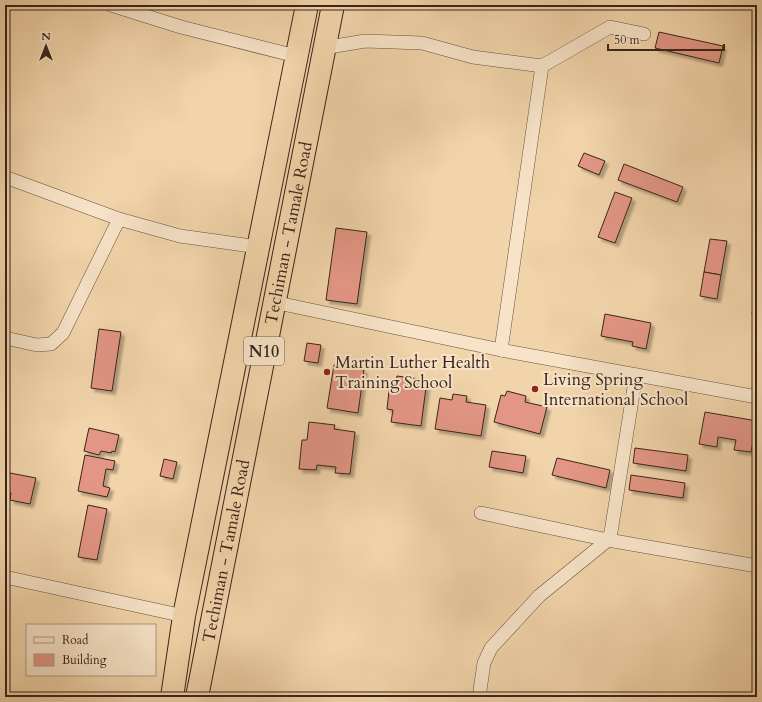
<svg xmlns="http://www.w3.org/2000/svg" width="762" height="702" font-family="Cardo,serif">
<defs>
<filter id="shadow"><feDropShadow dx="3.5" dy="3.5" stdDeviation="1" flood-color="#0004"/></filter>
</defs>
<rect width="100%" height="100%" fill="#f2d4aa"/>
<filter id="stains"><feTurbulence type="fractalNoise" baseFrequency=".005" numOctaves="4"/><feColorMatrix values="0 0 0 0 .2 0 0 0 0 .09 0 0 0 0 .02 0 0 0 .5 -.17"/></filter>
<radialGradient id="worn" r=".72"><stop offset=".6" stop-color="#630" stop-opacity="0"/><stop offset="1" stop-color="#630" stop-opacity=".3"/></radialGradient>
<g fill="#e39685" stroke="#39241b" filter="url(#shadow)">
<path d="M 659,32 L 723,46 L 719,63 L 655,48 Z"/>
<path d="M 584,153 L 605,161 L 599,175 L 578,166 Z"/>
<path d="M 624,164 L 683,187 L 677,202 L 618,180 Z"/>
<path d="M 615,192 L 632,198 L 615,243 L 598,237 Z"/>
<path d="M 336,228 L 367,232 L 357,304 L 326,300 Z"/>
<path d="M 710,239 L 727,241 L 721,275 L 704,272 Z"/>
<path d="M 704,272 L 721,275 L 717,299 L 700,296 Z"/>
<path d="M 757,285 L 757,314 L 752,314 Z"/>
<path d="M 605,314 L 651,323 L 646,349 L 632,346 L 633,342 L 601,336 Z"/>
<path d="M 99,329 L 121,332 L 112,391 L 91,388 Z"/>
<path d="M 307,343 L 321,345 L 318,363 L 304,361 Z"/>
<path d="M 334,365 L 364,370 L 358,413 L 327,408 Z"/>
<path d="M 397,376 L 427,380 L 421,426 L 391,422 L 393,410 L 387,409 L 389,391 L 395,392 Z"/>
<path d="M 507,391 L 526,396 L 525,402 L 547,407 L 540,434 L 494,422 L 501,395 L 505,396 Z"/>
<path d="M 453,394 L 467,396 L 466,402 L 486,405 L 481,436 L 435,429 L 440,398 L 452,400 Z"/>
<path d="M 705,412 L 757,421 L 751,452 L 734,450 L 736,440 L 718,437 L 717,447 L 699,444 Z"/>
<path d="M 309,422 L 335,425 L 334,429 L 355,432 L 350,474 L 335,473 L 336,467 L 317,465 L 316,470 L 299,469 L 302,440 L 307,440 Z"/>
<path d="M 89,428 L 119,435 L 115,452 L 112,451 L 111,453 L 101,451 L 99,455 L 84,451 Z"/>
<path d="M 635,448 L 688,455 L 686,471 L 633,463 Z"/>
<path d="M 492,451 L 526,456 L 523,473 L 489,467 Z"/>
<path d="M 85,455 L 115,461 L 113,470 L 106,469 L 103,486 L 110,488 L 107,497 L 78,491 Z"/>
<path d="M 557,458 L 610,470 L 606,488 L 552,475 Z"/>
<path d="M 164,459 L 177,462 L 173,479 L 160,476 Z"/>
<path d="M 5,472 L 36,478 L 30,504 L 10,500 L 11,493 L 5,492 Z"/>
<path d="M 631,475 L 685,483 L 683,498 L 629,490 Z"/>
<path d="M 88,505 L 107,509 L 97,560 L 78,557 Z"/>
</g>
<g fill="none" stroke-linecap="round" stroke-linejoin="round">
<defs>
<g id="street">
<path d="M 111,5 L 181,27 L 296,56"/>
<path d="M 323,48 L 365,41 L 422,43 L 473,57 L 542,66 L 610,27 L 644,34"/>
<path d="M 5,177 L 119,219 L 180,236 L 259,247"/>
<path d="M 273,302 L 501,350 L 757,397"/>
<path d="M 5,338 L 37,345 L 51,344 L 63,333 L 119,219"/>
<path d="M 501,350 L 542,66"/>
<path d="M 481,513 L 608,540 L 757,566"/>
<path d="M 5,577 L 184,616"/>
<path d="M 479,697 L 484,663 L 491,648 L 539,596 L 608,540 L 611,532 L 636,375"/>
</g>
<g id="highway">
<path d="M 172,697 L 184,616 L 307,5"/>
<path id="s1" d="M 197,697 L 333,5"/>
</g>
</defs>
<use href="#street" stroke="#67503f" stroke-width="14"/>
<use href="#highway" stroke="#39241b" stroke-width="24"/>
<use href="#street" stroke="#f7e3c8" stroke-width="13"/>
<use href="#highway" stroke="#f2d4aa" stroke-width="22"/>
</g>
<g fill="#8f2418" stroke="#f7e3c8" stroke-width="1.5">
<circle cx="327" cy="372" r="4"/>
<circle cx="535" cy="389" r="4"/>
</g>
<g text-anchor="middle" stroke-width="4" stroke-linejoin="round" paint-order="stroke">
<rect fill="#f7e3c8" stroke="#725d4f" stroke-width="1" x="244" y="337" width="40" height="28" rx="3"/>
<g font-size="16" font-weight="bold" fill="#39241b">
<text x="264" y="357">N10</text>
</g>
<g font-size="17" fill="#39241b" stroke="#f7e3c8">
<text dy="6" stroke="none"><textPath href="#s1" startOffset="473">Techiman - Tamale Road</textPath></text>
<text dy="6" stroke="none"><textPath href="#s1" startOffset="149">Techiman - Tamale Road</textPath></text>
</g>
<g font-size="17" fill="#39241b" stroke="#f7e3c8" text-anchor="start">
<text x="335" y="368">Martin Luther Health<tspan x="335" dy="20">Training School</tspan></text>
<text x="543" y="385">Living Spring<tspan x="543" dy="20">International School</tspan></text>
</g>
</g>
<rect width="762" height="702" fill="none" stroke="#f2d4aa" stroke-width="20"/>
<rect x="6" y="6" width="750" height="690" fill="none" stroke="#39241b" stroke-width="2"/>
<rect x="10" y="10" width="742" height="682" fill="none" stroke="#39241b"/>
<rect x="26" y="624" width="130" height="52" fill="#f7e3c8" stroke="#ab9783"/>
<rect x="34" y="637" width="20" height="6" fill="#f7e3c8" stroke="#ab9783"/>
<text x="62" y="644" font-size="12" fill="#39241b">Road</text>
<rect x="34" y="654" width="20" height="12" fill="#e39685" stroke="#ab9783"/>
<text x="62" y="664" font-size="12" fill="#39241b">Building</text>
<g transform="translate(46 46)" stroke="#f7e3c8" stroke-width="3" paint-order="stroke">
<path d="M0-3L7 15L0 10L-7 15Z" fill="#39241b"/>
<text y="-6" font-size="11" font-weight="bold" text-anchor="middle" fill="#39241b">N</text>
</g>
<path d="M608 44v6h116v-6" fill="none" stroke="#39241b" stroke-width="2"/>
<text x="614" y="44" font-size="12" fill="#39241b" stroke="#f7e3c8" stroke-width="3" paint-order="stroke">50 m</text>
<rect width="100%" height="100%" filter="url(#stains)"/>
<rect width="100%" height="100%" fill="url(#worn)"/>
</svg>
